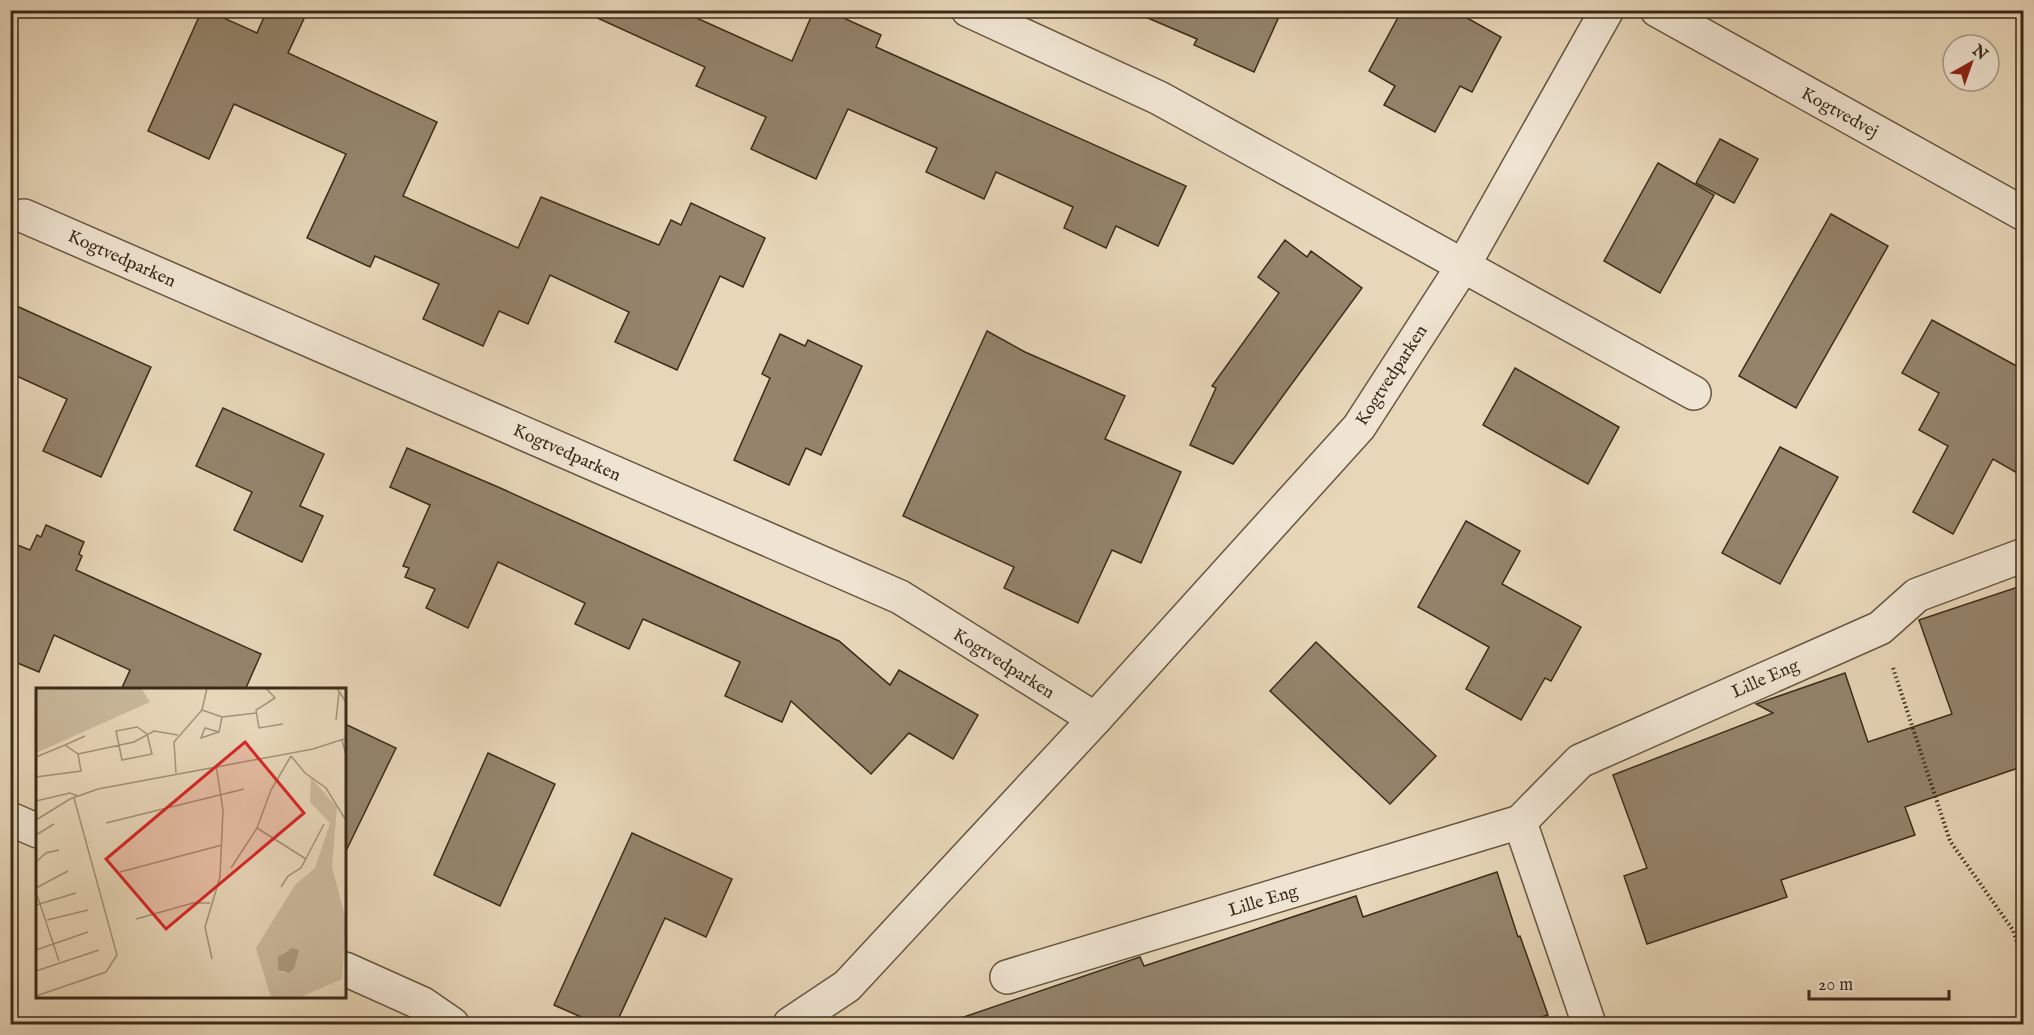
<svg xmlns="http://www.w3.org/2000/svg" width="2034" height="1035" font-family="'IM FELL English',serif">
<rect width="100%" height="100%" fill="#e7d6b8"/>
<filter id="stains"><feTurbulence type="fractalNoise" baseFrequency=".00333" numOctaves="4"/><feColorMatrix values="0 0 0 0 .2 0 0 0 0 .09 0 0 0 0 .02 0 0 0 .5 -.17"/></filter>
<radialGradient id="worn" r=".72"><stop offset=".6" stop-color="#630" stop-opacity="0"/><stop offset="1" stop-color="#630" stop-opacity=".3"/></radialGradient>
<g fill="#94846c" stroke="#3a2b19" stroke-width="1.5">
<path d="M 202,10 L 206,10 L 257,33 L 267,10 L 308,10 L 288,53 L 437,122 L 403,196 L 518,248 L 541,197 L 659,245 L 671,220 L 681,225 L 691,203 L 765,238 L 743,287 L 720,276 L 677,370 L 615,342 L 629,312 L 550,275 L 528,324 L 499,311 L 483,346 L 423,319 L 439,284 L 375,256 L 370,267 L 307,238 L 346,154 L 234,104 L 209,159 L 148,131 Z"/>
<path d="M 580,10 L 679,10 L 792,61 L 814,10 L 826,10 L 881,35 L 876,47 L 1186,186 L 1158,246 L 1116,226 L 1106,248 L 1064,228 L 1073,207 L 996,172 L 984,199 L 926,172 L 937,148 L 848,109 L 816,179 L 751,149 L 766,117 L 696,86 L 705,67 Z"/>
<path d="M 1129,10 L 1282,10 L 1254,72 L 1194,45 L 1197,39 Z"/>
<path d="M 1402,10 L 1453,10 L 1501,37 L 1472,92 L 1460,86 L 1435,132 L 1384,105 L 1395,86 L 1369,71 Z"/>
<path d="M 1720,139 L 1758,159 L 1734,203 L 1696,183 Z"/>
<path d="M 1658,163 L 1714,195 L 1660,293 L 1604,261 Z"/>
<path d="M 1831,214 L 1888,246 L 1796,408 L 1739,376 Z"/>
<path d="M 1285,240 L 1307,257 L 1311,251 L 1362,288 L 1233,464 L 1190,445 L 1216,388 L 1212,386 L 1279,293 L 1258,277 Z"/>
<path d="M 10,303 L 151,367 L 101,477 L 43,451 L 67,399 L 10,373 Z"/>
<path d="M 1932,320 L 2024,370 L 2024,477 L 1993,459 L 1953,534 L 1913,512 L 1948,446 L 1919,430 L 1939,393 L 1902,373 Z"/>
<path d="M 987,331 L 1025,352 L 1125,396 L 1105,439 L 1181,472 L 1141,563 L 1112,550 L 1078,623 L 1004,588 L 1014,567 L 903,516 Z"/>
<path d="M 780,334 L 805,346 L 808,340 L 862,366 L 821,455 L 806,448 L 789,485 L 734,460 L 770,378 L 762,374 Z"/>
<path d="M 1515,368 L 1619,427 L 1588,484 L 1483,425 Z"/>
<path d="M 223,408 L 324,454 L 300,506 L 323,516 L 302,562 L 234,530 L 252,492 L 196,466 Z"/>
<path d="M 1780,447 L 1838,477 L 1780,584 L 1722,553 Z"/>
<path d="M 407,448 L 498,487 L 839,641 L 890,685 L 899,670 L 978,715 L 953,759 L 909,733 L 871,774 L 791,701 L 782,722 L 725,696 L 740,662 L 643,619 L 629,649 L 575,624 L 585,603 L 498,562 L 468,628 L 426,608 L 435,589 L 405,577 L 409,568 L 403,566 L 430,505 L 390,487 Z"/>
<path d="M 1466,521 L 1520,551 L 1502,584 L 1581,627 L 1551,681 L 1545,678 L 1521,720 L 1466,689 L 1489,647 L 1418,607 Z"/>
<path d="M 46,525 L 84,542 L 79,554 L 82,556 L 76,570 L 261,654 L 245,690 L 121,690 L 130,670 L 54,635 L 39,672 L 10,660 L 10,542 L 30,550 L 37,535 L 41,537 Z"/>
<path d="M 2024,585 L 2024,766 L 1905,807 L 1915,835 L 1781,880 L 1787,897 L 1647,944 L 1624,876 L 1647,868 L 1613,775 L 1773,713 L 1756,704 L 1845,673 L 1868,742 L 1952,714 L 1919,620 Z"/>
<path d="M 1316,642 L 1436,756 L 1390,804 L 1270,691 Z"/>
<path d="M 345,724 L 396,748 L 345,853 Z"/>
<path d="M 488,753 L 555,784 L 500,906 L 434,875 Z"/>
<path d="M 632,833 L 732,879 L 706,937 L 665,918 L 616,1024 L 597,1024 L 554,1005 Z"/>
<path d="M 1497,872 L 1518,937 L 1520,936 L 1548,1015 L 1519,1024 L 959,1024 L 958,1019 L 1140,957 L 1144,966 L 1356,896 L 1363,917 Z"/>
</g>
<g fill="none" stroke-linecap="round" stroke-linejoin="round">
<defs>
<g id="minor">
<path d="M 968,10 L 1159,98 L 1694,393"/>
<path d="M 1657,10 L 2024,214"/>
<path d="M 24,216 L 900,597 L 1095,719"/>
<path d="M 10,819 L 38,831"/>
<path d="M 1520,822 L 1589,1024"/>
<path d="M 345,969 L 423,1004 L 452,1024"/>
<path d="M 1007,977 L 1520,822 L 1580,761 L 1880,628 L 1917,595 L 2024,555"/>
<path d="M 790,1024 L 847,986 L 1095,719 L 1359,427 L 1463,266 L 1607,10"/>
</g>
</defs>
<use href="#minor" stroke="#655641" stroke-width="36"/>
<g stroke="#3a2b19" stroke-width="4" stroke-dasharray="1.5 3" stroke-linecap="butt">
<path d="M 1893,668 L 1950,841 L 2013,930 L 2024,964"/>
<path d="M 2002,1024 L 2024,1015"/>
</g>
<use href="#minor" stroke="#efe4d1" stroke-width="33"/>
</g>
<g text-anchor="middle" stroke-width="5" stroke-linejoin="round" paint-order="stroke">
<g font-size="18" fill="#3a2b19" stroke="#efe4d1">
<text transform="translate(1840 112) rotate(29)" y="6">Kogtvedvej</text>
<text transform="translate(122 258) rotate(24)" y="6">Kogtvedparken</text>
<text transform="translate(1391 375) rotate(-57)" y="6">Kogtvedparken</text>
<text transform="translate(567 452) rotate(24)" y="6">Kogtvedparken</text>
<text transform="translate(1004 663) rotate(32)" y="6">Kogtvedparken</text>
<text transform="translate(1765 678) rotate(-24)" y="6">Lille Eng</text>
<text transform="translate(1263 900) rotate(-17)" y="6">Lille Eng</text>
</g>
</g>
<g transform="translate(36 688)">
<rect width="310" height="310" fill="#e7d6b8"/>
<path d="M 0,0 L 105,0 L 114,14 L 0,65 ZM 275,90 L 301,119 L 296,179 L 310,232 L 306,291 L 262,310 L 235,310 L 220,260 L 259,197 L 279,180 L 294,135 L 274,114 ZM 258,260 L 262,264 L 260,270 L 250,285 L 245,284 L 247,265 Z" fill="#cab99d" fill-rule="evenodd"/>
<path d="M 256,260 L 263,262 L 258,281 L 253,285 L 242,282 L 242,269 Z" fill="#ac9c82"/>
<path fill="none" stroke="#a29278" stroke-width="1.5" d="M 230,0 L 239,10 L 220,22 L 223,40 L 247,36M 301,0 L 311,16M 166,22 L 186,29 L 220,25M 300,32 L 303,4M 101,39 L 111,46 L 116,66 L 86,72 L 80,43 ZM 183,44 L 165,50 L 169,40 L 183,44 L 186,29M 306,52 L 311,71M 29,57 L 49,48M 42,66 L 98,54 L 118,43 L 142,47M 255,68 L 269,85 L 290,100 L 311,134M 0,69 L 29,57 L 42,66 L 45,83 L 0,89M 140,85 L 138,54 L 166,22 L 171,0M 0,113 L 34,105 L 42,108M 0,132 L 34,111 L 62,101 L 277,61 L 311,50M 70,135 L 208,101M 221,140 L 270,171M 0,147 L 18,136M 0,174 L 10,165 L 23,162M 195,180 L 221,140 L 235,102 L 255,68M 84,184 L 186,157M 245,199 L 252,188 L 265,180 L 288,136M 0,200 L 32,183M 0,204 L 23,273M 0,217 L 40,205M 100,231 L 157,215 L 174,215M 11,232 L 52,222M 0,262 L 52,244M 176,271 L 169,239 L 184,189 L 187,122 L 180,77M 0,283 L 63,262M 0,308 L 70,284 L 81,267 L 38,110"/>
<path fill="#d62828" fill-opacity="0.15" stroke="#d62828" stroke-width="3" d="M 209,54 L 268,125 L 130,241 L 70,171 Z"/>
<rect width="310" height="310" fill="none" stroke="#3a2b19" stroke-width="3"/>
</g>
<rect width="2034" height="1035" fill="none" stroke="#e7d6b8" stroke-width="36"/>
<rect x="12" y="12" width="2010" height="1011" fill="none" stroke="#3a2b19" stroke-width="3"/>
<rect x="18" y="18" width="1998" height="999" fill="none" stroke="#3a2b19" stroke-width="1.5"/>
<g transform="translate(1971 63) rotate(40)"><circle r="28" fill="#efe4d1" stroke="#a79a87" stroke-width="1.5"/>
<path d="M0-4.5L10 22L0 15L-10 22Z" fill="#8f2418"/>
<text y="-9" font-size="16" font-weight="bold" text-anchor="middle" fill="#3a2b19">N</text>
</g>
<path d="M1809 990v9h140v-9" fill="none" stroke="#3a2b19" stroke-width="3"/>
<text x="1818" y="990" font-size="18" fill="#3a2b19" stroke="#efe4d1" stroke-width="4.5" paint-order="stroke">20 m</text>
<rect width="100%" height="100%" filter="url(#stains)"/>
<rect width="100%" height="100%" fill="url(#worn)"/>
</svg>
